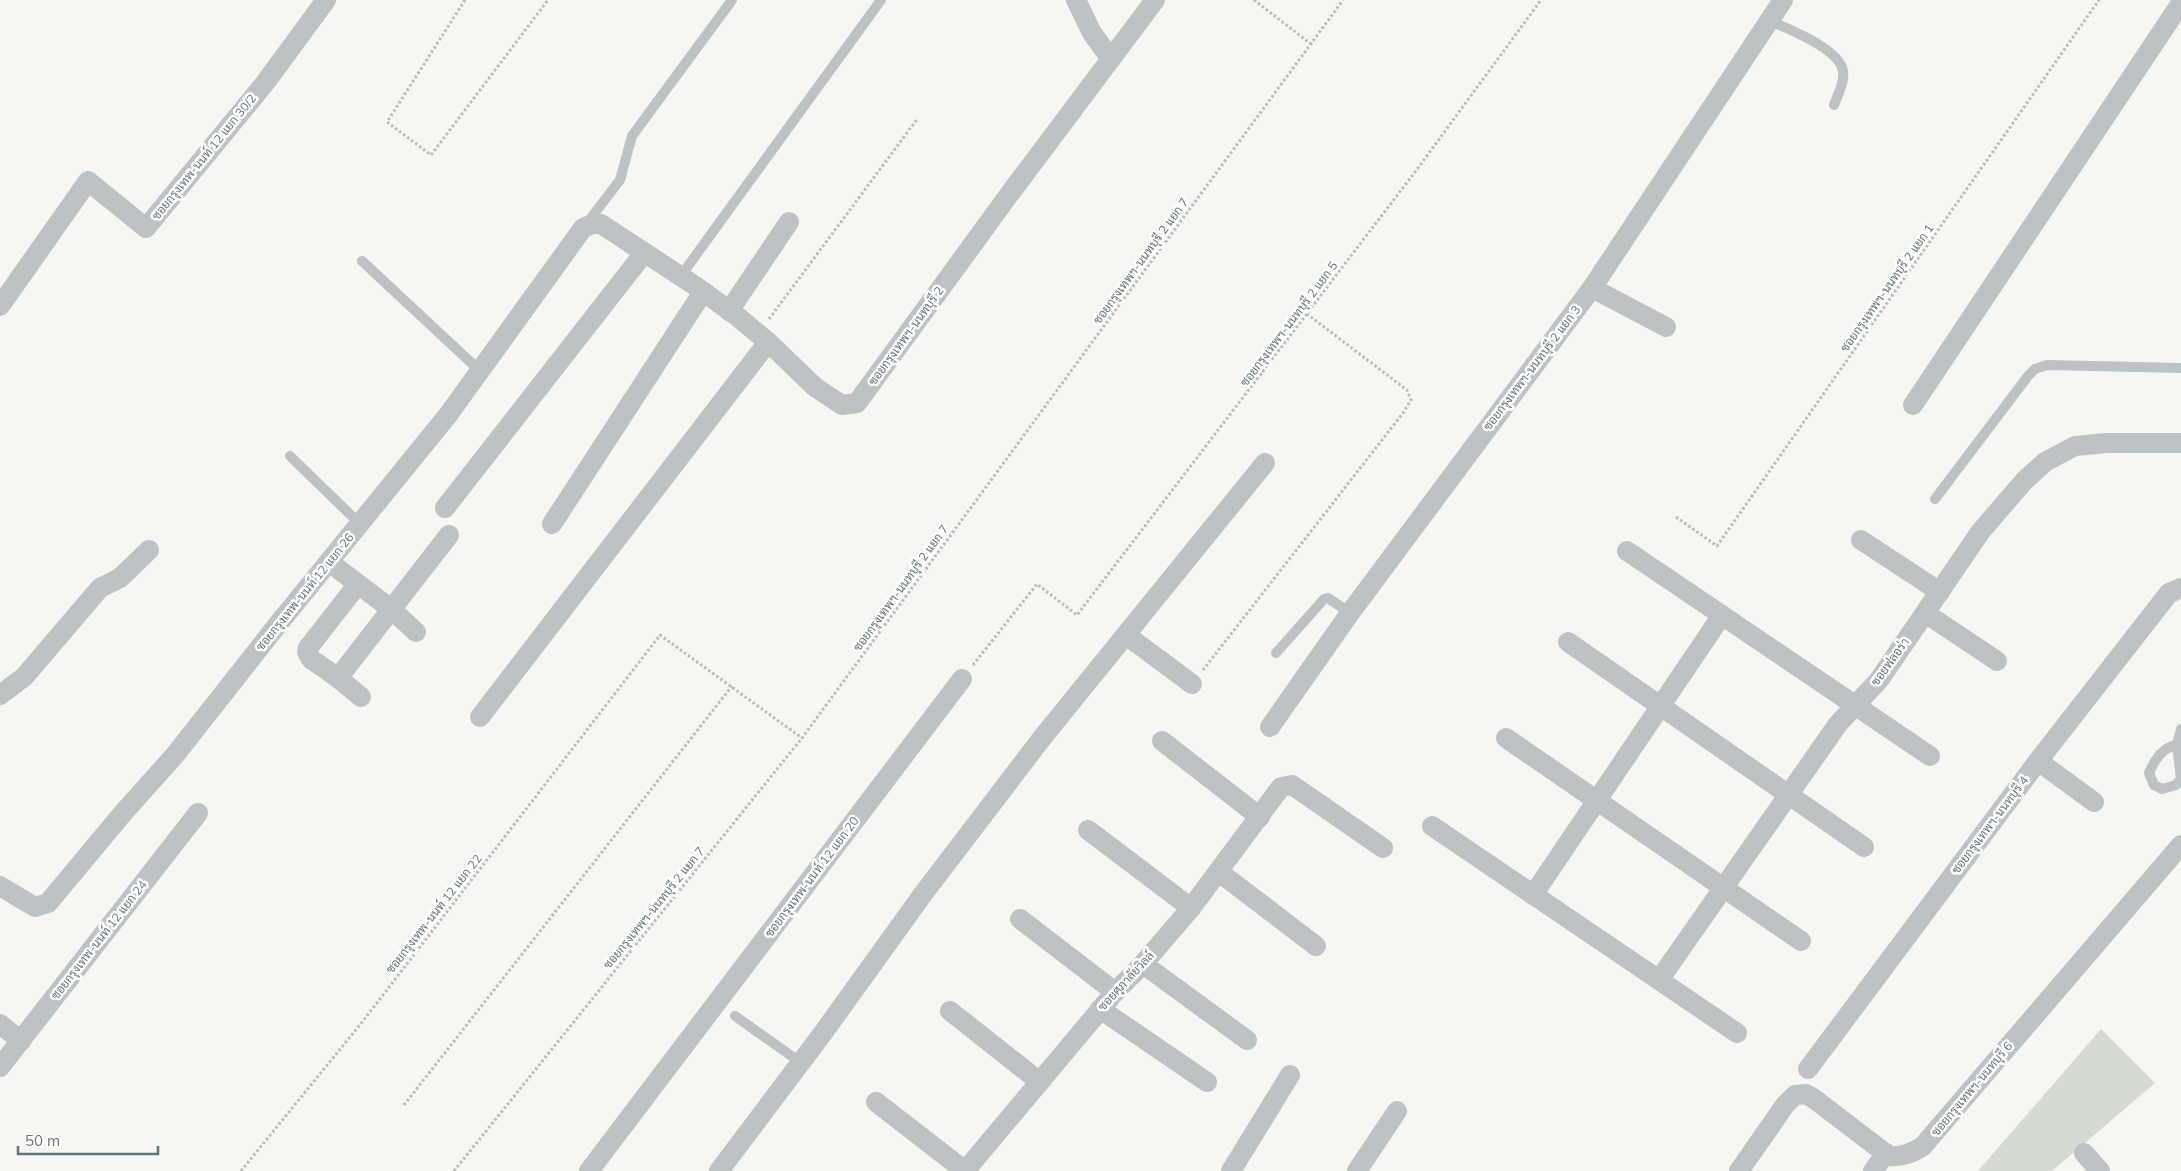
<svg xmlns="http://www.w3.org/2000/svg" width="2181" height="1171" font-family="Mulish,Sarabun,sans-serif">
<rect width="100%" height="100%" fill="#f6f6f3"/>
<path fill="#d6dbd2" d="M 2101,1029 L 2155,1083 L 2052,1171 L 1978,1171 Z"/>
<g fill="none" stroke-linecap="round" stroke-linejoin="round">
<g stroke="#b9bcbe" stroke-width="3" stroke-dasharray="2.5 2.5" stroke-linecap="butt">
<path d="M 465,0 L 387,122 L 431,155 L 548,0"/>
<path d="M 1254,0 L 1311,44"/>
<path d="M 769,319 L 918,118"/>
<path d="M 1676,517 L 1717,546 L 2099,0"/>
<path d="M 973,665 L 1037,584 L 1077,615 L 1418,168 L 1541,0"/>
<path d="M 1203,670 L 1403,413 L 1411,400 L 1407,390 L 1307,314"/>
<path d="M 404,1105 L 732,686"/>
<path d="M 241,1171 L 363,1021 L 660,635 L 802,738"/>
<path d="M 454,1171 L 802,738 L 1343,0"/>
</g>
<g stroke="#bdc2c4" stroke-width="10">
<path d="M 1770,21 C 1787,28 1840,49 1843,71 C 1845,82 1838,94 1834,105"/>
<path d="M 587,223 L 620,180 L 632,136 L 732,0"/>
<path d="M 362,261 L 480,371"/>
<path d="M 680,277 L 881,0"/>
<path d="M 290,456 L 360,524"/>
<path d="M 1935,499 L 2028,376 L 2035,369 L 2047,365 L 2181,368"/>
<path d="M 1276,653 L 1324,599 L 1328,598 L 1350,613"/>
<path d="M 2181,729 L 2177,745 L 2181,779 L 2176,785 L 2162,789 L 2154,785 L 2149,773 C 2155,759 2163,746 2181,744"/>
<path d="M 735,1016 L 800,1062"/>
</g>
<g stroke="#bdc2c4" stroke-width="20">
<path d="M 1076,0 L 1092,33 L 1111,59"/>
<path d="M 1592,288 L 1666,327"/>
<path d="M 0,306 L 88,181 L 146,228 L 265,83 L 326,0"/>
<path d="M 729,311 L 789,222"/>
<path d="M 1913,405 L 2181,3"/>
<path d="M 445,508 L 644,253"/>
<path d="M 552,524 L 703,292"/>
<path d="M 1861,540 L 1940,592"/>
<path d="M 1627,551 L 1930,756"/>
<path d="M 329,562 L 391,609 L 416,632"/>
<path d="M 358,584 L 308,648 L 307,652 L 311,659 L 338,678 L 361,697"/>
<path d="M 1925,613 L 1997,661"/>
<path d="M 1126,635 L 1192,684"/>
<path d="M 1568,642 L 1864,847"/>
<path d="M 338,678 L 449,535"/>
<path d="M 0,695 L 24,677 L 100,588 L 120,578 L 149,550"/>
<path d="M 480,717 L 768,342"/>
<path d="M 1270,727 L 1350,613 L 1592,288 L 1783,0"/>
<path d="M 1506,738 L 1801,941"/>
<path d="M 1162,741 L 1260,817"/>
<path d="M 2038,761 L 2094,802"/>
<path d="M 1432,826 L 1737,1033"/>
<path d="M 1088,830 L 1191,908"/>
<path d="M 1219,872 L 1316,946"/>
<path d="M 0,886 L 35,907 L 48,903 L 123,813 L 175,755 L 275,628 L 448,415 L 583,228 L 593,224 L 601,224 L 697,287 L 738,317 L 768,342 L 815,387 L 842,405 L 857,403 L 1011,192 L 1155,0"/>
<path d="M 1533,895 L 1722,615"/>
<path d="M 1020,919 L 1115,992"/>
<path d="M 1143,964 L 1247,1040"/>
<path d="M 1659,980 L 1838,724 L 1879,680 L 1981,531 L 2025,480 L 2045,462 L 2075,446 L 2107,443 L 2181,443"/>
<path d="M 1100,1009 L 1207,1082"/>
<path d="M 950,1011 L 1040,1082"/>
<path d="M 0,1024 L 21,1041"/>
<path d="M 0,1067 L 198,813"/>
<path d="M 1808,1069 L 2038,761 L 2169,593 L 2181,588"/>
<path d="M 876,1102 L 965,1171"/>
<path d="M 2084,1153 L 2100,1171"/>
<path d="M 589,1171 L 962,679"/>
<path d="M 719,1171 L 823,1033 L 923,894 L 1042,738 L 1265,463"/>
<path d="M 965,1171 L 1115,992 L 1143,964 L 1191,908 L 1281,787 L 1292,785 L 1383,848"/>
<path d="M 1231,1171 L 1290,1075"/>
<path d="M 1357,1171 L 1397,1111"/>
<path d="M 1739,1171 L 1785,1105 L 1795,1095 L 1806,1094 L 1813,1098 L 1889,1156 C 1903,1157 1912,1153 1923,1146 L 2181,845"/>
<path d="M 1873,1171 L 1886,1153"/>
</g>
</g>
<g text-anchor="middle" stroke-width="5" stroke-linejoin="round" paint-order="stroke">
<g font-size="12" fill="#63757c" stroke="#fff">
<text transform="translate(204 157) rotate(-51)" y="4">ซอยกรุงเทพ-นนท์ 12 แยก 30/2</text>
<text transform="translate(1141 261) rotate(-54)" y="4">ซอยกรุงเทพฯ-นนทบุรี 2 แยก 7</text>
<text transform="translate(1887 288) rotate(-55)" y="4">ซอยกรุงเทพฯ-นนทบุรี 2 แยก 1</text>
<text transform="translate(1289 324) rotate(-53)" y="4">ซอยกรุงเทพฯ-นนทบุรี 2 แยก 5</text>
<text transform="translate(906 336) rotate(-54)" y="4">ซอยกรุงเทพฯ-นนทบุรี 2</text>
<text transform="translate(1532 368) rotate(-53)" y="4">ซอยกรุงเทพฯ-นนทบุรี 2 แยก 3</text>
<text transform="translate(901 588) rotate(-54)" y="4">ซอยกรุงเทพฯ-นนทบุรี 2 แยก 7</text>
<text transform="translate(305 592) rotate(-51)" y="4">ซอยกรุงเทพ-นนท์ 12 แยก 26</text>
<text transform="translate(1890 662) rotate(-54)" y="4">ซอยฟลอร่า</text>
<text transform="translate(1990 825) rotate(-53)" y="4">ซอยกรุงเทพฯ-นนทบุรี 4</text>
<text transform="translate(812 877) rotate(-53)" y="4">ซอยกรุงเทพ-นนท์ 12 แยก 20</text>
<text transform="translate(654 908) rotate(-51)" y="4">ซอยกรุงเทพฯ-นนทบุรี 2 แยก 7</text>
<text transform="translate(434 914) rotate(-52)" y="4">ซอยกรุงเทพ-นนท์ 12 แยก 22</text>
<text transform="translate(99 940) rotate(-52)" y="4">ซอยกรุงเทพ-นนท์ 12 แยก 24</text>
<text transform="translate(1126 981) rotate(-47)" y="4">ซอยศุภาลัยวิลล์</text>
<text transform="translate(1972 1089) rotate(-50)" y="4">ซอยกรุงเทพฯ-นนทบุรี 6</text>
</g>
</g>
<path d="M18 1146v8h140v-8" fill="none" stroke="#63757c" stroke-width="2.5"/>
<text x="25" y="1146" font-size="15" fill="#63757c" stroke="#ffffff" stroke-width="4" paint-order="stroke">50 m</text>
</svg>
